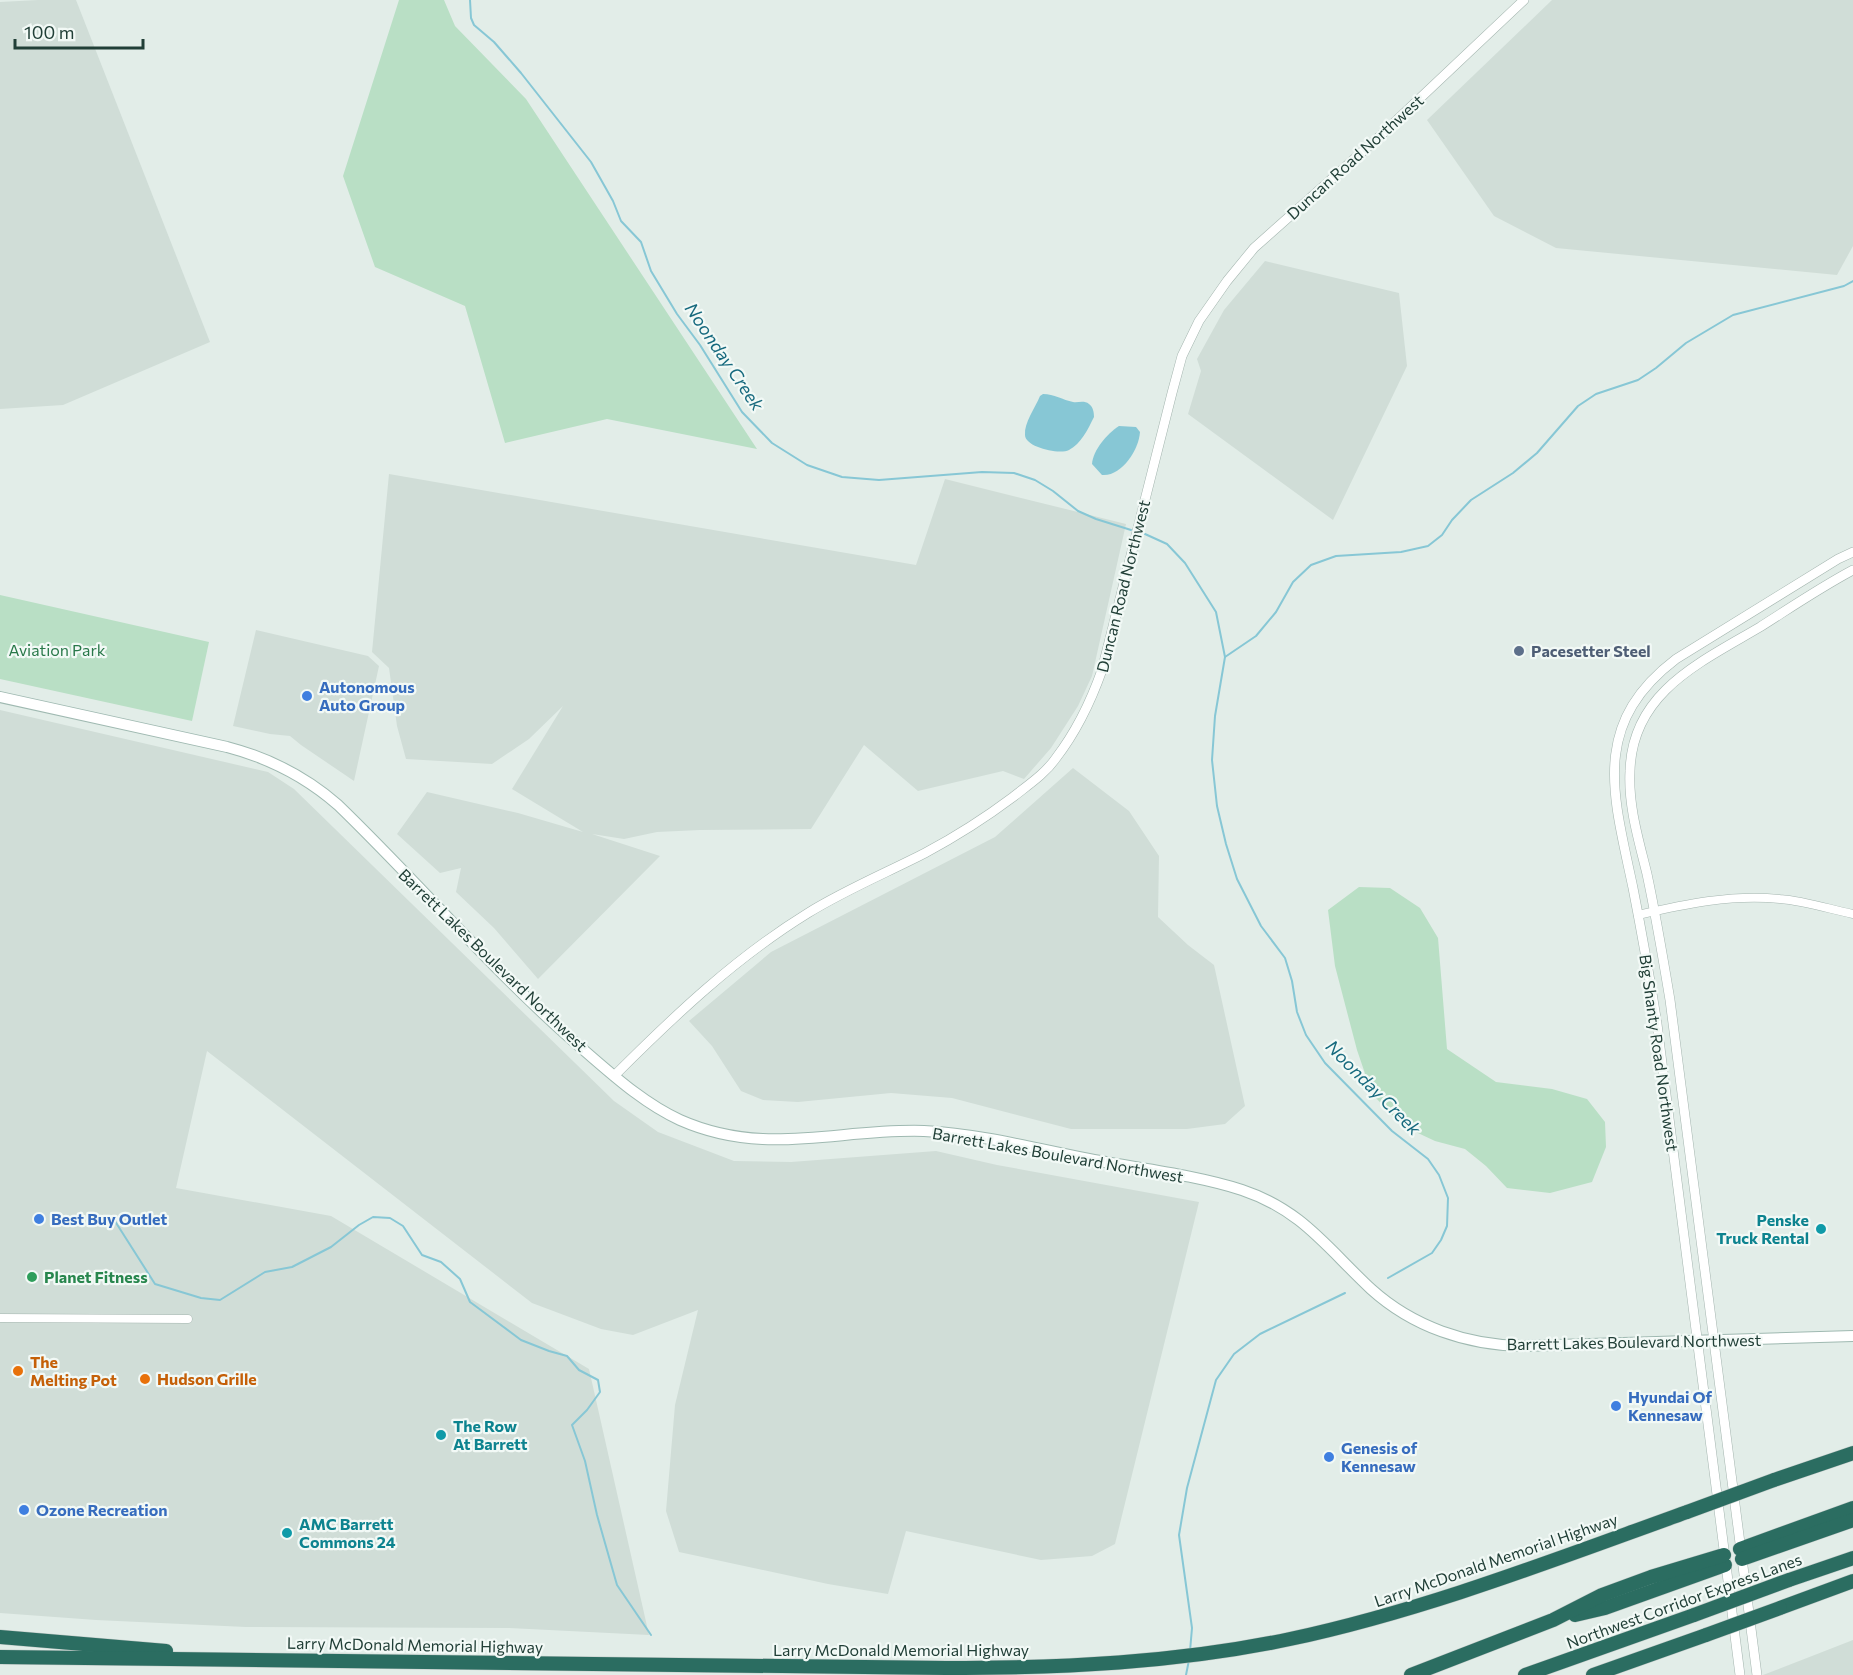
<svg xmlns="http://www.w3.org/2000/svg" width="1853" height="1675" font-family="Commissioner,sans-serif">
<rect width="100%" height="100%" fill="#e2ede8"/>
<g fill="#d0ddd7">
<path d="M 38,0 L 76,0 L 210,342 L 63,405 L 0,409 L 0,2 Z"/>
<path d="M 1552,0 L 1853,0 L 1853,246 L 1837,275 L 1556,248 L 1494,216 L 1427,120 Z"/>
<path d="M 1265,261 L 1399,293 L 1407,366 L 1333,520 L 1188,414 L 1201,371 L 1197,359 L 1224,310 Z"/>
<path d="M 389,474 L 916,565 L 945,479 L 1126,524 L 1092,676 L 1078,706 L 1051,748 L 1024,779 L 1003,771 L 918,791 L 864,745 L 811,829 L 700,830 L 657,832 L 624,839 L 592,834 L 660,856 L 538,979 L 494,928 L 456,892 L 461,868 L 440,873 L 397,834 L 427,792 L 518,813 L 583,832 L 512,789 L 563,706 L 529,739 L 492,764 L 406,759 L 397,726 L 389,668 L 372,652 Z"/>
<path d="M 256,630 L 368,656 L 379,666 L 354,781 L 301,745 L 290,736 L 270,734 L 233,726 Z"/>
<path d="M 0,710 L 268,772 L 294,789 L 614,1101 L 658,1132 L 734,1161 L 791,1162 L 936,1151 L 997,1165 L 1199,1202 L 1115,1544 L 1092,1556 L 1041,1560 L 906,1531 L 888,1594 L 828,1584 L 679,1552 L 666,1511 L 675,1405 L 698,1310 L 633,1335 L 601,1329 L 532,1303 L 207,1051 L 176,1188 L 331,1216 L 589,1369 L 649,1635 L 509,1628 L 246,1627 L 96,1620 L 0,1613 Z"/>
<path d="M 1073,768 L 1129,811 L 1159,856 L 1158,917 L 1188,945 L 1214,965 L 1245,1106 L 1225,1124 L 1187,1129 L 1071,1129 L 952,1098 L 891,1093 L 798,1102 L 763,1100 L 741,1091 L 712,1046 L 689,1021 L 771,952 L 995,837 Z"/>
<path d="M 1853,1640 L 1853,1675 L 1763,1675 Z"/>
</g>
<g fill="#b9dfc5">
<path d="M 399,0 L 444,0 L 455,26 L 526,99 L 757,449 L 607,419 L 505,443 L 465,306 L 375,267 L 343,176 Z"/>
<path d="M 0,595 L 209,642 L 192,721 L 0,679 Z"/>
<path d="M 1359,887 L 1390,888 L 1420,908 L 1438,938 L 1447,1049 L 1496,1082 L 1552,1089 L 1587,1099 L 1605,1122 L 1606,1147 L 1592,1182 L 1550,1193 L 1507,1188 L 1486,1166 L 1465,1149 L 1435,1141 L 1403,1126 L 1372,1094 L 1357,1050 L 1335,966 L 1328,910 Z"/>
</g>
<g fill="#87c7d5">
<path d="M 1043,394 C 1054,394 1063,400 1073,402 C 1078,403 1084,400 1089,404 C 1093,407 1094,412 1094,417 C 1088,429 1081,444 1069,450 C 1059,455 1025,447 1025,435 C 1024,423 1035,408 1040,396 Z"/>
<path d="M 1119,426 L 1136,427 L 1140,432 C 1139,450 1121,477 1102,475 L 1092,464 C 1093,450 1107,434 1119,426 Z"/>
</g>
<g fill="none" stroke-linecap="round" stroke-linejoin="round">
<g stroke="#87c7d5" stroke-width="2">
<path d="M 470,0 L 471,18 L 474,25 L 494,42 L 521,73 L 591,162 L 613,201 L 621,221 L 641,242 L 651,271 L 677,314 L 700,345 L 742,412 L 772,443 L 807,465 L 842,477 L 879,480 L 982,472 L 1014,473 L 1035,480 L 1053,491 L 1078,511 L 1096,519 L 1131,530"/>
<path d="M 1145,534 L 1167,544 L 1185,563 L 1216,612 L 1225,657 L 1215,716 L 1212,760 L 1217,806 L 1226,844 L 1237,879 L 1261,926 L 1285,958 L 1292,981 L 1297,1012 L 1306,1035 L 1325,1063 L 1392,1131 L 1428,1159 L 1439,1175 L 1448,1198 L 1447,1226 L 1441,1240 L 1432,1253 L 1388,1278"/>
<path d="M 1225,657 L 1256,636 L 1276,612 L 1293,582 L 1311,565 L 1336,556 L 1401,552 L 1428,546 L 1442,535 L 1452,520 L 1471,500 L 1513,473 L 1537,453 L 1578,406 L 1596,394 L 1638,380 L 1656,368 L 1686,343 L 1733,315 L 1844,286 L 1853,281"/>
<path d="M 113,1218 L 155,1284 L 201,1298 L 220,1300 L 265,1272 L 292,1267 L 331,1247 L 359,1225 L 373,1217 L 390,1218 L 403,1226 L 422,1255 L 441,1262 L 460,1279 L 470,1302 L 521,1340 L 549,1351 L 567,1356 L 579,1370 L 598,1380 L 600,1392 L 587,1410 L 572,1425 L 585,1461 L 597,1515 L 617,1585 L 651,1635"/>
<path d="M 1190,1651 L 1192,1628 L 1179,1535 L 1187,1488 L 1216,1380 L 1234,1354 L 1260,1334 L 1345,1293"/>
<path d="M 1186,1675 L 1189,1660"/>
</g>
<defs>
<g id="minor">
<path d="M 1638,915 C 1685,904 1732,894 1780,899 C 1805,901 1829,909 1853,914"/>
<path d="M 0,1318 L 188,1319"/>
</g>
<g id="tertiary">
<path d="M 614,1076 C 674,1016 735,958 808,913 C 845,890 886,873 925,853 C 955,837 985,818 1013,797 C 1028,785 1045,774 1056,758 C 1076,732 1091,701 1102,670 L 1172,393 L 1182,356 L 1199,321 L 1227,281 L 1254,248 L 1380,136 L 1524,0"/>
<path d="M 1740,1675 L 1657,1024 C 1650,979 1642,934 1633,888 C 1614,797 1589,725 1676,659 L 1838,559 L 1853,552"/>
<path d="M 1757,1675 L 1670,1000 C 1663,958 1656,916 1647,874 C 1639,841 1628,806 1630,771 C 1632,692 1701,662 1760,627 C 1790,608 1821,587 1853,570"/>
</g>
<path id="secondary" d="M 0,697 L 227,747 C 269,758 305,776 338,805 C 422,886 497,976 586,1052 C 615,1077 645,1104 680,1120 C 766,1158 838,1128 924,1131 C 981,1134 1038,1149 1094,1160 C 1142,1169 1195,1175 1242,1190 C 1302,1210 1327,1248 1371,1289 C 1413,1327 1467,1345 1522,1346 L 1853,1336"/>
<g id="motorway">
<path d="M 1774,1480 L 1853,1453"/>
<path d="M 1740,1549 L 1853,1508"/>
<path d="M 1742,1559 L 1853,1520"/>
<path d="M 1789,1580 L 1853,1558"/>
<path d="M 1780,1608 L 1853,1581"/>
<path d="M 1575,1615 L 1605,1608 L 1725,1565"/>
<path d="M 0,1637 L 166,1651"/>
<path d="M 0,1657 L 946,1668 C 1061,1668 1177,1663 1290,1639 C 1426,1610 1556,1559 1687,1512"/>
<path d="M 1411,1675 L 1553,1620 L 1602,1595 L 1651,1577 L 1724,1555"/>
<path d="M 1525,1675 L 1694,1615"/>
<path d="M 1593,1675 L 1706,1635"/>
</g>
</defs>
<use href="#minor" stroke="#a4b5af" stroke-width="9"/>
<use href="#tertiary" stroke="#a4b5af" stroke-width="10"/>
<use href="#secondary" stroke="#9fb9b1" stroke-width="12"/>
<use href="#motorway" stroke="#c1c9c7" stroke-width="15"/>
<use href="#minor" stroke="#fff" stroke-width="8"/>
<use href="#tertiary" stroke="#fff" stroke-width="9"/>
<use href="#secondary" stroke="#fff" stroke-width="10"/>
<use href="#motorway" stroke="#2b6d61" stroke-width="14"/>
<defs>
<g id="motorway-bridge">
<path d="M 1687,1512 L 1774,1480"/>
<path d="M 1694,1615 L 1789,1580"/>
<path d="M 1706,1635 L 1780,1608"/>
</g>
</defs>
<use href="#motorway-bridge" stroke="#c1c9c7" stroke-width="15" stroke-linecap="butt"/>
<use href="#motorway-bridge" stroke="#2b6d61" stroke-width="14"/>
</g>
<circle fill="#5c6f8a" stroke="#f2f9f6" stroke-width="2" cx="1519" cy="651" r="6"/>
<g fill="#3f7fe0" stroke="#f2f9f6" stroke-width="2">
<circle cx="307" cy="696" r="6"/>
<circle cx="39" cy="1219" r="6"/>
<circle cx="1616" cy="1406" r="6"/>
<circle cx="1329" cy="1457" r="6"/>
<circle cx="24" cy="1510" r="6"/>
</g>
<g fill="#0f9aa8" stroke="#f2f9f6" stroke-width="2">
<circle cx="1821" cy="1229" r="6"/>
<circle cx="441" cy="1435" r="6"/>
<circle cx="287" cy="1533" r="6"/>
</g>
<circle fill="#2e9e5b" stroke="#f2f9f6" stroke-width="2" cx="32" cy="1277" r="6"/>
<g fill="#e8710a" stroke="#f2f9f6" stroke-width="2">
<circle cx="18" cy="1371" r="6"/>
<circle cx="145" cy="1379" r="6"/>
</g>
<g text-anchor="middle" stroke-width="4.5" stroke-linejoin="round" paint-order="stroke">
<g font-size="16" fill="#213f37" stroke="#f2f9f6">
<text transform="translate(1355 157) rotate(-42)" y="6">Duncan Road Northwest</text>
<text transform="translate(1123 586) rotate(-76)" y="6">Duncan Road Northwest</text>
<text transform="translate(493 960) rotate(44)" y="6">Barrett Lakes Boulevard Northwest</text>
<text transform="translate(1659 1053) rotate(82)" y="6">Big Shanty Road Northwest</text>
<text transform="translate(1058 1155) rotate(10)" y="6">Barrett Lakes Boulevard Northwest</text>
<text transform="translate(1634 1342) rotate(-1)" y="6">Barrett Lakes Boulevard Northwest</text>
<text transform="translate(1496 1560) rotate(-19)" y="6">Larry McDonald Memorial Highway</text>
<text transform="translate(1684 1601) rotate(-20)" y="6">Northwest Corridor Express Lanes</text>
<text transform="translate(415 1645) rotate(1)" y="6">Larry McDonald Memorial Highway</text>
<text x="901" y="1656">Larry McDonald Memorial Highway</text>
</g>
<g font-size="16" fill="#287849" stroke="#f2f9f6">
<text x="57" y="656">Aviation Park</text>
</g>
<g font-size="16" font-weight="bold" fill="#4e5e75" stroke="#f2f9f6" text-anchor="start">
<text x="1531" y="657">Pacesetter Steel</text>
</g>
<g font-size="16" font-weight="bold" fill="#366cbe" stroke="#f2f9f6" text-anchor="start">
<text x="319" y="693">Autonomous<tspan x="319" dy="18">Auto Group</tspan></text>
<text x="51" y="1225">Best Buy Outlet</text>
<text x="1628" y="1403">Hyundai Of<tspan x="1628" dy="18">Kennesaw</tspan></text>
<text x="1341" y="1454">Genesis of<tspan x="1341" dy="18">Kennesaw</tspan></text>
<text x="36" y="1516">Ozone Recreation</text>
</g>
<g font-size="16" font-weight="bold" fill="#0d838f" stroke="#f2f9f6" text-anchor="start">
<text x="1809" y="1226" text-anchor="end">Penske<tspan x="1809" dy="18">Truck Rental</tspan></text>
<text x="453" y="1432">The Row<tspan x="453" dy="18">At Barrett</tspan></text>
<text x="299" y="1530">AMC Barrett<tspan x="299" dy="18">Commons 24</tspan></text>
</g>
<g font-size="16" font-weight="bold" fill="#27864d" stroke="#f2f9f6" text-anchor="start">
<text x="44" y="1283">Planet Fitness</text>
</g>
<g font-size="16" font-weight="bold" fill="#c56008" stroke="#f2f9f6" text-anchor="start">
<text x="30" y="1368">The<tspan x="30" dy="18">Melting Pot</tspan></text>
<text x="157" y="1385">Hudson Grille</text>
</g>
<g font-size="18" font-style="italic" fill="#176a7e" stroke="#f2f9f6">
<text transform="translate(724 357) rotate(56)" y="6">Noonday Creek</text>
<text transform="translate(1373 1088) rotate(45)" y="6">Noonday Creek</text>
</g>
</g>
<path d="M15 39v9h128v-9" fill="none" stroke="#213f37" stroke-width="3"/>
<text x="24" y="39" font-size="18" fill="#213f37" stroke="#f2f9f6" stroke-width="4.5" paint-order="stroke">100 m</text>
</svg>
